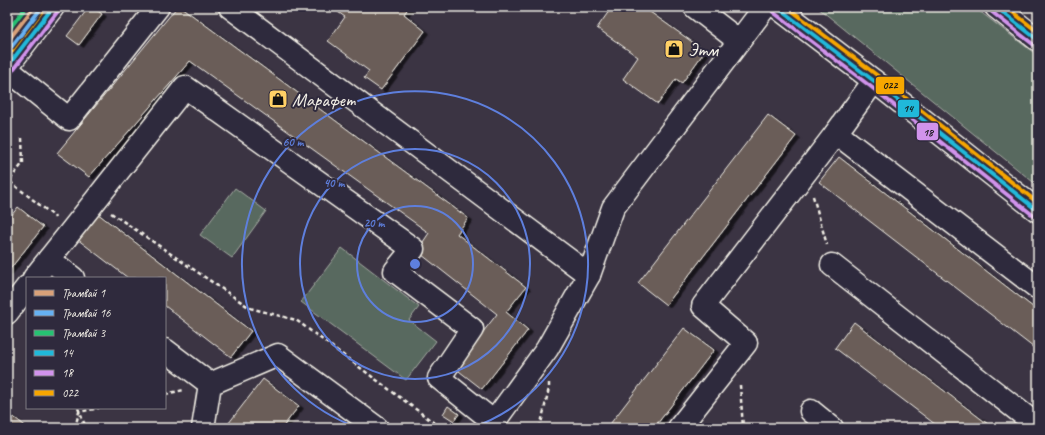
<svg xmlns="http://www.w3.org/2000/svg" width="1045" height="435" font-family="Caveat,sans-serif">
<defs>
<filter id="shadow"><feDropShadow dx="4.5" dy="2.5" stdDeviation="0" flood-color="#0009"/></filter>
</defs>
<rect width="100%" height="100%" fill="#3b3443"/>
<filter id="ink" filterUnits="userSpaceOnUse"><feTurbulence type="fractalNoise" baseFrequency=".025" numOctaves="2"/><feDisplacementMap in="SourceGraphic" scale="8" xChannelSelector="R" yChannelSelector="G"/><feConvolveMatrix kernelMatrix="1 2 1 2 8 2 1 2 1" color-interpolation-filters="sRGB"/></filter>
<g filter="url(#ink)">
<g fill="#59695f" stroke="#a6ada4">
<path d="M 817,7 L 974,7 L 1038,56 L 1038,186 Z"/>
<path d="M 235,188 L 266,211 L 232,258 L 200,235 Z"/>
<path d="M 342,248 L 419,307 L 409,320 L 436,341 L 406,380 L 301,302 Z"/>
</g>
<g fill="#6a5d59" stroke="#f4f1e8" filter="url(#shadow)">
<path d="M 89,7 L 92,7 L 102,14 L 79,45 L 67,36 Z"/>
<path d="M 177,7 L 181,7 L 468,218 L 457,234 L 526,287 L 506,312 L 528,330 L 482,389 L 455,368 L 497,314 L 417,251 L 429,233 L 190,61 L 89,177 L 57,153 Z"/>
<path d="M 331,7 L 409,7 L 404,14 L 425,31 L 381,90 L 364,78 L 369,71 L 328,41 L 345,17 Z"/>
<path d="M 612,7 L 643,7 L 705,51 L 682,83 L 676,79 L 658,104 L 623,79 L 638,57 L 597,28 Z"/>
<path d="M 768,115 L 796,136 L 666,305 L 638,283 Z"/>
<path d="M 839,157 L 1038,311 L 1038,351 L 819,182 Z"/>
<path d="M 18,207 L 43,227 L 7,273 L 7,221 Z"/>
<path d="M 97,213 L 251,331 L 231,357 L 165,306 L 165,278 L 128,278 L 77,239 Z"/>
<path d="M 854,322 L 993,428 L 940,428 L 835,348 Z"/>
<path d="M 684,328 L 714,350 L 701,367 L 654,428 L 607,428 Z"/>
<path d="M 263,379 L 299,406 L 282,428 L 225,428 Z"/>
<path d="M 448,406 L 459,414 L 454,421 L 443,414 Z"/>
<path d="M 7,412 L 28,428 L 7,428 Z"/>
</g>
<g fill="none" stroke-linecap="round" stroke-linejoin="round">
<defs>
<g id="minor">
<path d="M 230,7 L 589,275"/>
<path d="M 695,7 L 739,41"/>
<path d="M 777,7 L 874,81 L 1038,211"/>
<path d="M 996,7 L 1038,40"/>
<path d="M 7,67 L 53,7"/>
<path d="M 7,69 L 69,119 L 158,7"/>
<path d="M 874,81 L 836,133 L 1038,288"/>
<path d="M 49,259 L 73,278"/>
<path d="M 832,265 L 1038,426"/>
<path d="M 34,278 L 185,87 L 413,249 L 395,271 L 472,329 L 439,378 L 494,422"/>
<path d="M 7,313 L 27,287"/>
<path d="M 165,350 L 210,384"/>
<path d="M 811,411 L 832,428"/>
<path d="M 203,428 L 210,384 L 278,355 L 377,428"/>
<path d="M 488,428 L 494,422 L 547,349 L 589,275 L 613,208 L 765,7"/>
<path d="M 679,428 L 746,343 L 703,306 L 836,133"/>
</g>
</defs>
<use href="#minor" stroke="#f4f1e8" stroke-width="25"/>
<g stroke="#f4f1e8" stroke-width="2.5" stroke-dasharray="4 3" stroke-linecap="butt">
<path d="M 22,138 L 23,163 L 9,181 L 54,216 L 55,218"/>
<path d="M 813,196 L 827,245"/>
<path d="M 111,213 L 250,308 L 296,320 L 441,428"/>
<path d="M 740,385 L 743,428"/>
<path d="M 165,394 L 184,390"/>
<path d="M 78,408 L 86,428"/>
<path d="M 75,428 L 79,412 L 99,408"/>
<path d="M 540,428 L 549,388 L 549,381"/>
</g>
<use href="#minor" stroke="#2f2a3d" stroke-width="22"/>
<defs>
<g id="bus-1">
<path d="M 777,7 L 874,81 L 1038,211"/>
<path d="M 996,7 L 1038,40"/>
<path d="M 7,67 L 53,7"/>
</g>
<g id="bus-2">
<path d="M 773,12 L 870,86 L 1034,216"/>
<path d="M 992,12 L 1034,45"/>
<path d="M 12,71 L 58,11"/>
</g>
<g id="bus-3">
<path d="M 787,7 L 878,76 L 1038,203"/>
<path d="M 1006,7 L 1038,32"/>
<path d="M 7,57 L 45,7"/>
</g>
</defs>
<use href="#bus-1" stroke="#2f2a3d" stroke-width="7"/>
<use href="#bus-2" stroke="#2f2a3d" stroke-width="7"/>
<use href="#bus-3" stroke="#2f2a3d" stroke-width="7"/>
<use href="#bus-1" stroke="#20b9da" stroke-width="4"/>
<use href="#bus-2" stroke="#d193ec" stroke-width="4"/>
<use href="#bus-3" stroke="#f7a600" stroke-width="4"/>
<defs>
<path id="tram-1" d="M 7,42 L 34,7"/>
<path id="tram-2" d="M 12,46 L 39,11"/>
<path id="tram-3" d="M 7,32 L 26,7"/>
</defs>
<use href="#tram-1" stroke="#2f2a3d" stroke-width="7"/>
<use href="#tram-2" stroke="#2f2a3d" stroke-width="7"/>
<use href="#tram-3" stroke="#2f2a3d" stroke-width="7"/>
<use href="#tram-1" stroke="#d9a179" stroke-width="4"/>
<use href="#tram-2" stroke="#66b1f2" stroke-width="4"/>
<use href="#tram-3" stroke="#26c172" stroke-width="4"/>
</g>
</g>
<g fill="none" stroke="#5e7fdd" stroke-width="2">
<circle cx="415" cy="264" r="58"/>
<circle cx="415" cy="264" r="115"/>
<path d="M359 428A173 173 0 1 1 471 428"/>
</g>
<defs>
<symbol id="shop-square" viewBox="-11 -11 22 22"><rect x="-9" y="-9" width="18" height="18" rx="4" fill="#ffd166" stroke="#2f2a3d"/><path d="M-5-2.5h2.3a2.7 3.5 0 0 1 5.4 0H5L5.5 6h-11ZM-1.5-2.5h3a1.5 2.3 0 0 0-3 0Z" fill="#111"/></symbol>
</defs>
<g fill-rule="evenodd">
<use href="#shop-square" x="663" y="38" width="22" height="22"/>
<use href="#shop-square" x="267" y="88" width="22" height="22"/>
</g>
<g text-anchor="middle" stroke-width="4" stroke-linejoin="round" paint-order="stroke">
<g font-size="19" fill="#f4f1e8" stroke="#2f2a3d" text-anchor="start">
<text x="688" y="56">Этм</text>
<text x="292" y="106">Марафет</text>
</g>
</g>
<circle cx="415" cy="264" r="6" fill="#5e7fdd" stroke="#2f2a3d" stroke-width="2"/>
<g font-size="12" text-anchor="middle" font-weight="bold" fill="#5e7fdd" stroke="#2f2a3d" stroke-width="4" stroke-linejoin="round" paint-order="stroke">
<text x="293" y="146">60 m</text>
<text x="334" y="187">40 m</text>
<text x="374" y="227">20 m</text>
</g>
<g stroke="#2f2a3d" stroke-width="1.5">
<rect x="875" y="76" width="30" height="19" rx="4" fill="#f7a600"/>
<rect x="897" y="99" width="23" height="19" rx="4" fill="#20b9da"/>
<rect x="916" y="122" width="23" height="19" rx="4" fill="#d193ec"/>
</g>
<g font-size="11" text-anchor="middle" font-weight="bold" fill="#111">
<text x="890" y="89">022</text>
<text x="908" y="112">14</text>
<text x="928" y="136">18</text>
</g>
<rect width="1045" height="435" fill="none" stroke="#2f2a3d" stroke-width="24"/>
<rect x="12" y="12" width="1021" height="411" fill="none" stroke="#f4f1e8" stroke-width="1.5" filter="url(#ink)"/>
<rect x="26" y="277" width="140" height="132" fill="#2f2a3d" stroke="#7e7a81"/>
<rect x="34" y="290" width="20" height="6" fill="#d9a179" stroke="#7e7a81"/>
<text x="62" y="297" font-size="12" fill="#f4f1e8">Трамвай 1</text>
<rect x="34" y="310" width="20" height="6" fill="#66b1f2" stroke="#7e7a81"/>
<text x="62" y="317" font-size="12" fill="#f4f1e8">Трамвай 16</text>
<rect x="34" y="330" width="20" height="6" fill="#26c172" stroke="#7e7a81"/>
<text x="62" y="337" font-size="12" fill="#f4f1e8">Трамвай 3</text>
<rect x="34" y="350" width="20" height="6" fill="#20b9da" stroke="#7e7a81"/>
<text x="62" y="357" font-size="12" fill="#f4f1e8">14</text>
<rect x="34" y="370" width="20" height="6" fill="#d193ec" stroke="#7e7a81"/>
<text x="62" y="377" font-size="12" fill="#f4f1e8">18</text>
<rect x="34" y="390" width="20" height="6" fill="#f7a600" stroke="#7e7a81"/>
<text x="62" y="397" font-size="12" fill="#f4f1e8">022</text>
</svg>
